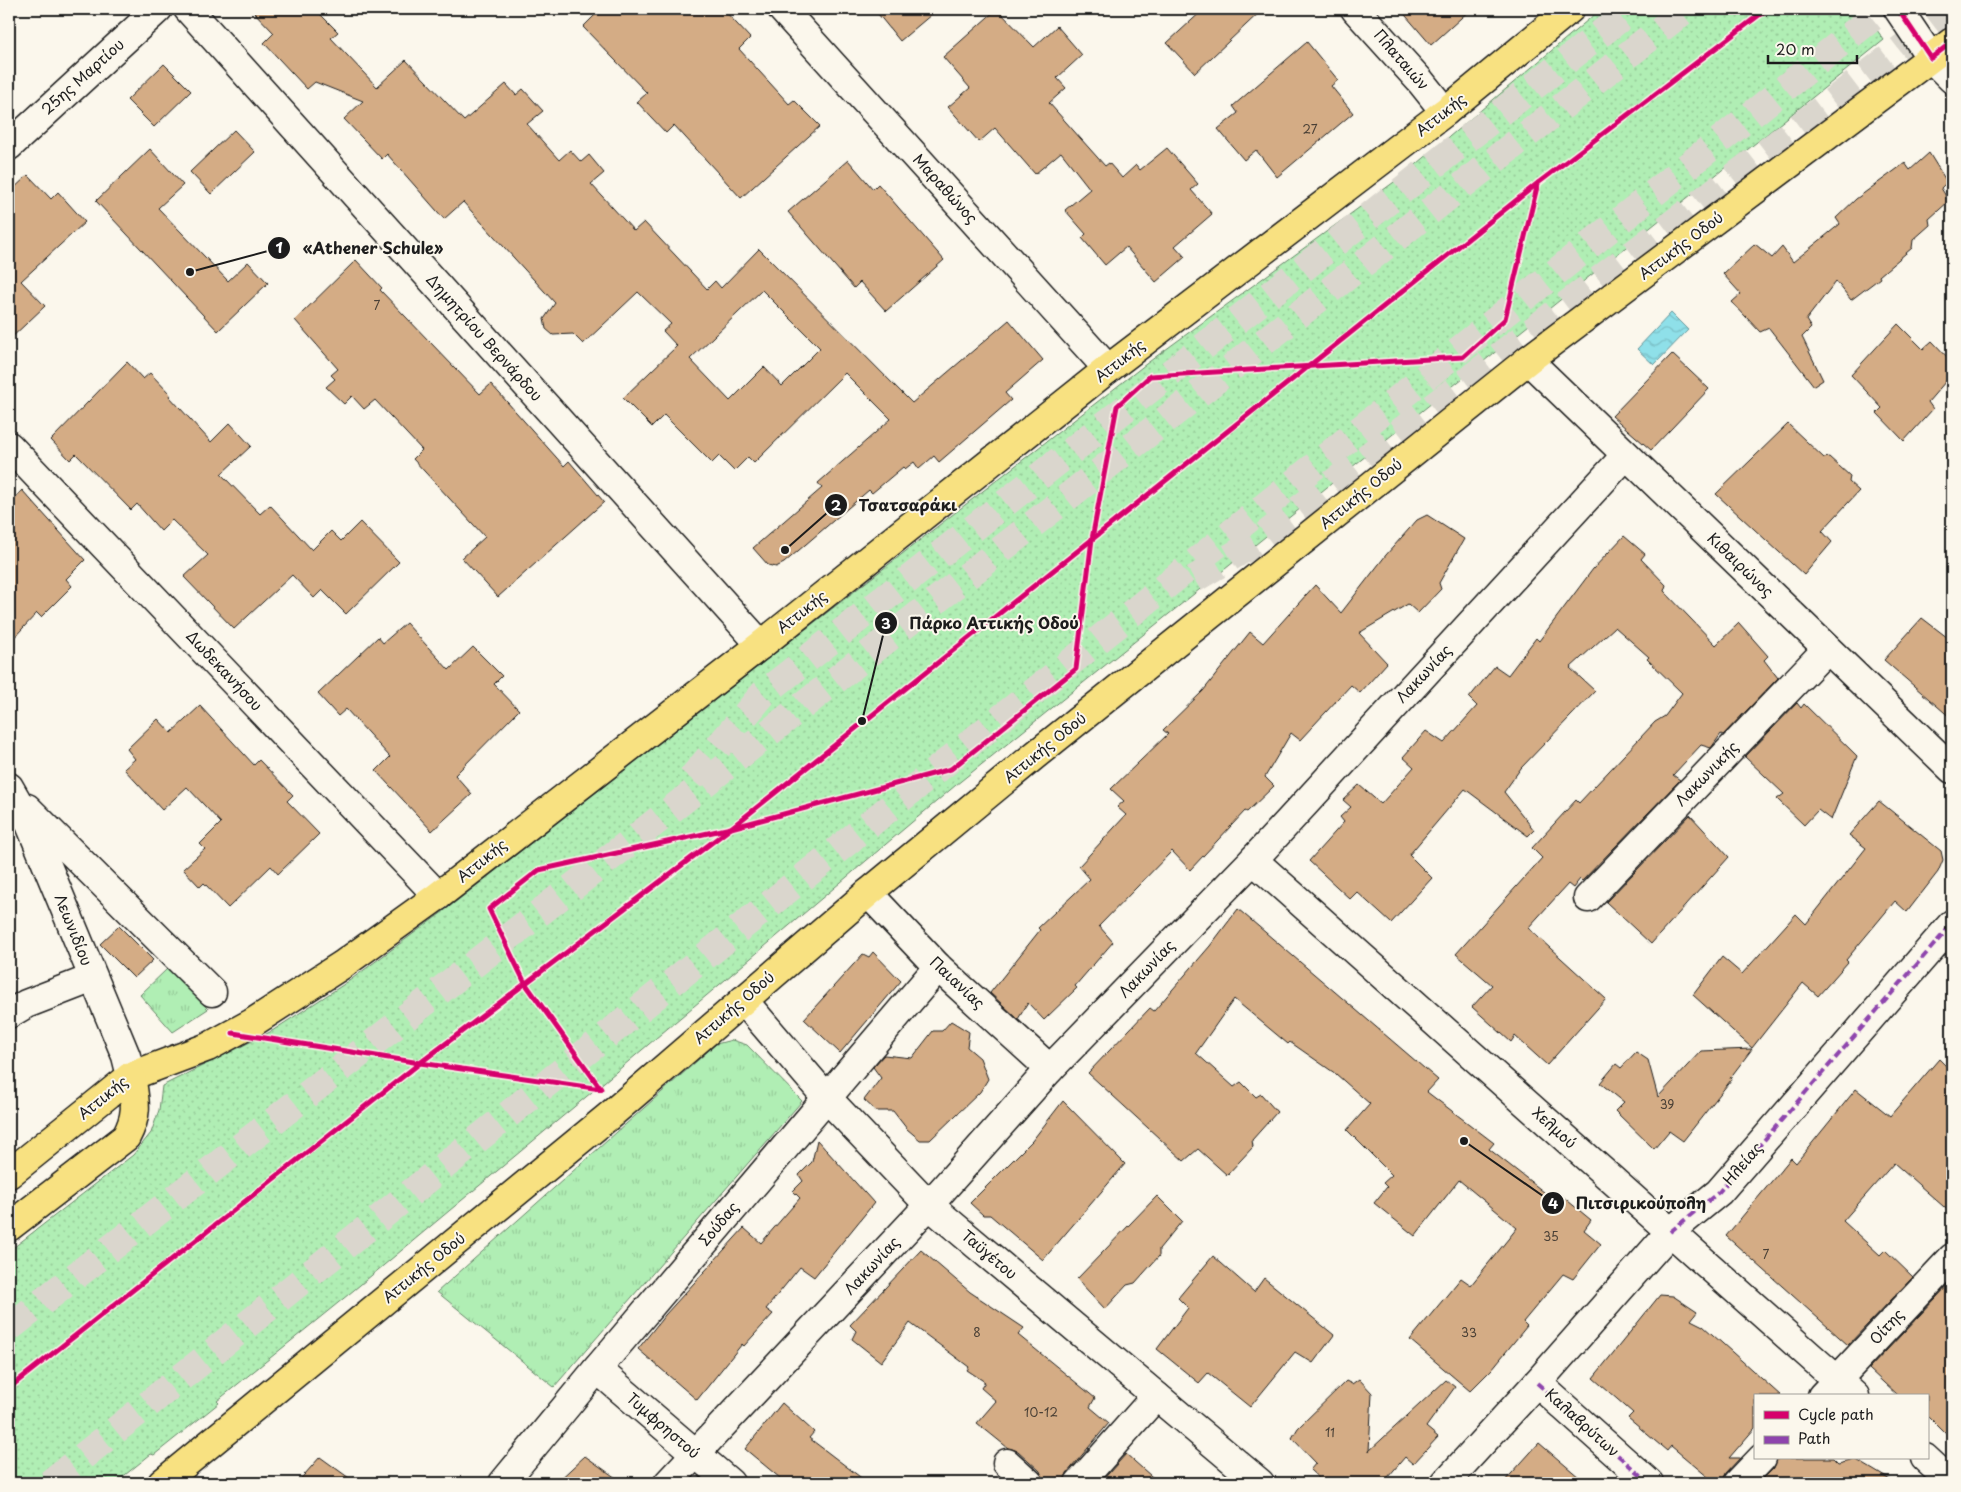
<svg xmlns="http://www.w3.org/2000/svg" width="1961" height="1492" font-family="'Playpen Sans',sans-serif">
<defs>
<pattern id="grass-tufts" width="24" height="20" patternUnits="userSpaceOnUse" patternTransform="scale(1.25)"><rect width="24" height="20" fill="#b0eeb4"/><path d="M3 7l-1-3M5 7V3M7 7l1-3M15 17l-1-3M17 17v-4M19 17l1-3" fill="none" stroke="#97cc9a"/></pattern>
<pattern id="park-dots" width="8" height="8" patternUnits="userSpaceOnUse" patternTransform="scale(1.25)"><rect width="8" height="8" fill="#b0eeb4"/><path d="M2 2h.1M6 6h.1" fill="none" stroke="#97cc9a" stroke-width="1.8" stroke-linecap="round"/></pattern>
<pattern id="water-waves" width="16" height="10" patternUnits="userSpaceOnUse" patternTransform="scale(1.25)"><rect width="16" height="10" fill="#8fe0e9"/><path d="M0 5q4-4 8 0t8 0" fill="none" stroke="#7bc0c7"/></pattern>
</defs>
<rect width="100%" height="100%" fill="#fbf7ec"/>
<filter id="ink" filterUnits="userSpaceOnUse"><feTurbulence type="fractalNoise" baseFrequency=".02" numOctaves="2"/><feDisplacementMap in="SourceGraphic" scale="10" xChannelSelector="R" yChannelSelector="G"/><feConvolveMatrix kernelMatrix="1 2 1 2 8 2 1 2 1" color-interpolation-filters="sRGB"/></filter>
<g filter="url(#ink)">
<g fill="url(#grass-tufts)" stroke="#668568">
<path d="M 168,968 L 208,1009 L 173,1032 L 140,995 Z"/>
<path d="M 732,1040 L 747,1045 L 802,1101 L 554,1387 L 437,1292 L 716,1044 Z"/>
</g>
<path fill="url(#park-dots)" stroke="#668568" d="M 1601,9 L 1862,9 L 1884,40 L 956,785 L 610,1077 L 354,1290 L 217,1401 L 219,1403 L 154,1455 L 151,1454 L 115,1483 L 9,1483 L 9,1251 L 133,1155 L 151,1133 L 159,1110 L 162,1086 L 272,1031 L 349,981 L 440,914 L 1146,364 L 1405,174 Z"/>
<path fill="url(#water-waves)" stroke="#619297" d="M 1671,313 L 1688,330 L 1654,365 L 1637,349 Z"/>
<g fill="#d4ac85" stroke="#1c1c1c" fill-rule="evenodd">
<path d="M 251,9 L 315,9 L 338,32 L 331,38 L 377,87 L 406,60 L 464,121 L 506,84 L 516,95 L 523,89 L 543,111 L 527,124 L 559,160 L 570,150 L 581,162 L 589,155 L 604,173 L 591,184 L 634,231 L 644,222 L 707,289 L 715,281 L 721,288 L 759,249 L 912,403 L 1009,320 L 1043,360 L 1005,393 L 1011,400 L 939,462 L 934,456 L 919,469 L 914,462 L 905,469 L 903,467 L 872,493 L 869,490 L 784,563 L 776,567 L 768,565 L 753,548 L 822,488 L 818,483 L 891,419 L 845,373 L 754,463 L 748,457 L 734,471 L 719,456 L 712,463 L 664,415 L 652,427 L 623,398 L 677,346 L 663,331 L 671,324 L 638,292 L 583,344 L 573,334 L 553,335 L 546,329 L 544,319 L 555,303 L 463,202 L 444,219 L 387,154 L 382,159 L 344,119 L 363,101 L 315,82 L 307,89 L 264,43 L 274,33 ZM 762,290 L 820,348 L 782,386 L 764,367 L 730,401 L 690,359 Z"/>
<path d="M 601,9 L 723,9 L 750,38 L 739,49 L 789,104 L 794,100 L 820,126 L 741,198 L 674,125 L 666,133 L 637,102 L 647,93 L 583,27 Z"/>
<path d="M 874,9 L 938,9 L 900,41 Z"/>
<path d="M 997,9 L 1034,47 L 1057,26 L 1082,55 L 1057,78 L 1066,88 L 1049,103 L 1105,166 L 1109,163 L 1122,178 L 1136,165 L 1140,170 L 1167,148 L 1198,184 L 1191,190 L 1212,214 L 1175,246 L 1185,257 L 1156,282 L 1126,247 L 1105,265 L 1082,238 L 1086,234 L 1065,210 L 1090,189 L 1061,152 L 1035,174 L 995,128 L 979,142 L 948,107 L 970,88 L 943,57 Z"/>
<path d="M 1204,9 L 1263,9 L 1195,73 L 1167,43 Z"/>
<path d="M 1400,9 L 1471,9 L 1431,45 Z"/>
<path d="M 1307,42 L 1338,80 L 1331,86 L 1353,113 L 1277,177 L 1256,150 L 1244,160 L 1218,129 L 1238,113 L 1233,106 Z"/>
<path d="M 164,64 L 191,91 L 154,127 L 127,100 Z"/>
<path d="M 234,130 L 255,152 L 211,194 L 190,172 Z"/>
<path d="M 150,149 L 183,185 L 158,208 L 228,281 L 248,262 L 268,283 L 218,331 L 96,201 Z"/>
<path d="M 1929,153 L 1947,182 L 1941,188 L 1949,201 L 1929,219 L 1930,225 L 1913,240 L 1912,248 L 1879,276 L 1880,278 L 1851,300 L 1836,281 L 1806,320 L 1811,328 L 1802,337 L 1823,380 L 1814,386 L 1769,328 L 1760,332 L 1732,302 L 1741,294 L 1723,274 L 1755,244 L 1772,258 L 1782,247 L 1793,262 L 1840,224 L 1836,218 L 1856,199 L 1905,163 L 1910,170 Z"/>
<path d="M 848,160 L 873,189 L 878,184 L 944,260 L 886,311 L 860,282 L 854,288 L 788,212 Z"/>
<path d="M 28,175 L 51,199 L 58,192 L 85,222 L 21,281 L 45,306 L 9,340 L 9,193 Z"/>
<path d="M 356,260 L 382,288 L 380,290 L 480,394 L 491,384 L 564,466 L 569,461 L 604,502 L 498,597 L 462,558 L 485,537 L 413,459 L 422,450 L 375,400 L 364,409 L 352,396 L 344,404 L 326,387 L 335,379 L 331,375 L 338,369 L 295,320 Z"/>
<path d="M 1898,324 L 1923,349 L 1932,341 L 1952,362 L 1952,374 L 1928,402 L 1933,409 L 1904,441 L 1877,413 L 1882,408 L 1851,375 Z"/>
<path d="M 1672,354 L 1709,389 L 1651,450 L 1612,416 Z"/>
<path d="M 127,362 L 143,379 L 150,373 L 170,394 L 169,396 L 211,442 L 230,423 L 251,446 L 221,474 L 260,514 L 270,505 L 312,550 L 331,531 L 341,541 L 360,522 L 399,562 L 346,614 L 322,590 L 314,598 L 292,575 L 234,629 L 184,577 L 208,555 L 172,520 L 161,531 L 137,504 L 131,510 L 76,454 L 70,460 L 51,440 Z"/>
<path d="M 1788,424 L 1824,458 L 1829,457 L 1850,476 L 1849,482 L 1859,491 L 1822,531 L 1832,542 L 1804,575 L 1716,494 Z"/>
<path d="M 22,490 L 85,560 L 66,579 L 72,586 L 41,617 L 37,613 L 9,643 L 9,504 Z"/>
<path d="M 1427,515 L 1464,539 L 1439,583 L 1441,589 L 1418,613 L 1408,604 L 1359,633 L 1387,663 L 1360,693 L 1351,685 L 1300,740 L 1291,733 L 1265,777 L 1274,786 L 1247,812 L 1245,811 L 1190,870 L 1172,851 L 1099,926 L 1113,942 L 1075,986 L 1077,988 L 1044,1020 L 1028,1003 L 1018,1019 L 990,993 L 1040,930 L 1038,928 L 1090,879 L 1079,866 L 1126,815 L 1117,807 L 1124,801 L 1111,789 L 1168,734 L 1163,730 L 1203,691 L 1250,632 L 1263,643 L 1315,585 L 1341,613 L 1386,555 L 1417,520 Z"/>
<path d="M 1624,536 L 1645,554 L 1641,559 L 1666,585 L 1664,591 L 1716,645 L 1739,623 L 1768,656 L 1764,660 L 1778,678 L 1723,735 L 1721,734 L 1711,748 L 1701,745 L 1673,775 L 1680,780 L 1582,881 L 1580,879 L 1573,888 L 1568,884 L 1528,928 L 1606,999 L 1547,1065 L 1515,1036 L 1511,1042 L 1472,1007 L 1492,985 L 1456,954 L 1542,858 L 1532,848 L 1576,800 L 1579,803 L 1655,722 L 1665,716 L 1682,693 L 1647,659 L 1649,657 L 1615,627 L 1570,668 L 1595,691 L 1521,768 L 1504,792 L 1534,830 L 1528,836 L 1465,789 L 1409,855 L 1432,878 L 1391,923 L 1357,892 L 1350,899 L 1309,861 L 1344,822 L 1340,817 L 1351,807 L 1343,800 L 1359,785 L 1381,804 L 1414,767 L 1403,757 L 1426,731 L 1444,743 L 1477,706 L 1469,698 L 1495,666 L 1508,675 L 1536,638 L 1539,641 L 1593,569 Z"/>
<path d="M 1922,618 L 1952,641 L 1952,719 L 1884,660 Z"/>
<path d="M 406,623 L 449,670 L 473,647 L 502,676 L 494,684 L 519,710 L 455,775 L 472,794 L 432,831 L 376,771 L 390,757 L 346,709 L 338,716 L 318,694 L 378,637 L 383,643 Z"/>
<path d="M 1797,703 L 1801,708 L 1804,704 L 1857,756 L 1831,820 L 1818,810 L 1804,825 L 1777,799 L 1784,794 L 1745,757 Z"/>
<path d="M 200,706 L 254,765 L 259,760 L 293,795 L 287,801 L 319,834 L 278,874 L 271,866 L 228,908 L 204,883 L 200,887 L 183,869 L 205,849 L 200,844 L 221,823 L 187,787 L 162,810 L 124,769 L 135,759 L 127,749 L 158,719 L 171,733 Z"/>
<path d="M 1879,801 L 1941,851 L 1943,860 L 1938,872 L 1907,912 L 1895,901 L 1846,960 L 1848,962 L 1818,996 L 1803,983 L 1752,1048 L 1693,995 L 1722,957 L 1742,974 L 1796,914 L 1806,924 L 1866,848 L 1849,835 Z"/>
<path d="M 1690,815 L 1729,857 L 1651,944 L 1606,902 Z"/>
<path d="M 1238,909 L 1438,1080 L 1427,1092 L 1494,1143 L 1489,1149 L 1549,1196 L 1556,1191 L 1591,1220 L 1584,1230 L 1601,1244 L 1573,1279 L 1563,1274 L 1523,1322 L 1527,1326 L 1492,1369 L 1470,1391 L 1410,1340 L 1461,1278 L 1471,1285 L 1517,1228 L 1459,1180 L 1415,1236 L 1374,1203 L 1387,1187 L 1383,1183 L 1392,1175 L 1347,1130 L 1370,1104 L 1336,1074 L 1290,1042 L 1288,1044 L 1234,999 L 1196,1053 L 1234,1087 L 1241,1082 L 1256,1097 L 1261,1094 L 1277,1112 L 1252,1140 L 1253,1147 L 1227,1175 L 1198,1149 L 1184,1161 L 1088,1073 L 1150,1008 L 1154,1011 L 1210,946 Z"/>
<path d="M 119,926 L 153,960 L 134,978 L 100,944 Z"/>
<path d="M 873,952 L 901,981 L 840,1053 L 804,1019 L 863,954 L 869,957 Z"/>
<path d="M 951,1021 L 969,1032 L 967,1047 L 980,1058 L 988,1079 L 980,1092 L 930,1140 L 920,1140 L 907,1129 L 893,1111 L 876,1111 L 864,1100 L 881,1078 L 873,1067 L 884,1055 L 912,1058 L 933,1031 L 942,1031 Z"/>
<path d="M 1752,1049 L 1730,1078 L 1731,1080 L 1683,1141 L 1669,1131 L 1654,1149 L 1615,1111 L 1624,1102 L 1600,1083 L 1616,1064 L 1621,1068 L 1636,1052 L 1648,1060 L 1658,1097 L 1701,1051 Z"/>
<path d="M 1939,1059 L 1952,1072 L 1952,1214 L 1894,1163 L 1843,1221 L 1880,1255 L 1885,1250 L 1913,1277 L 1848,1345 L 1726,1236 L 1791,1158 L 1796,1163 L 1856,1089 L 1890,1116 Z"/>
<path d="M 1063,1101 L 1125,1164 L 1043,1260 L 990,1215 L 983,1215 L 970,1203 L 1032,1141 Z"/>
<path d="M 817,1140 L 874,1203 L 814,1277 L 800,1267 L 766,1309 L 773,1314 L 744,1346 L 742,1344 L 697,1400 L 638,1349 L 665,1315 L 744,1228 L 761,1243 L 800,1198 L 793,1191 L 803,1181 L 799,1175 L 812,1162 Z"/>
<path d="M 1157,1196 L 1182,1221 L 1159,1249 L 1159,1256 L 1135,1283 L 1127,1285 L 1105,1309 L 1077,1279 Z"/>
<path d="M 921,1250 L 970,1292 L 1024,1328 L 1018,1335 L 1095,1398 L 1090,1407 L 1109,1423 L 1067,1473 L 1064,1483 L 1044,1483 L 1040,1471 L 1018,1451 L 1008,1448 L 977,1423 L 996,1401 L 981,1388 L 985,1382 L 967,1370 L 969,1367 L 910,1323 L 881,1362 L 852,1339 L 856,1331 L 850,1325 Z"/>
<path d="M 1213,1256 L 1254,1292 L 1264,1278 L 1334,1335 L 1313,1363 L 1295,1352 L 1250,1407 L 1208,1373 L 1199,1383 L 1157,1349 L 1188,1308 L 1178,1298 Z"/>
<path d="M 1952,1281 L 1952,1440 L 1927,1415 L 1927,1396 L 1898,1396 L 1869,1369 Z"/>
<path d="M 1660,1295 L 1673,1296 L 1697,1312 L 1691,1320 L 1703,1326 L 1781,1396 L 1755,1396 L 1755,1428 L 1729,1458 L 1740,1458 L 1726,1473 L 1723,1483 L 1715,1483 L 1671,1446 L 1667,1451 L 1628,1418 L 1633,1413 L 1593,1378 Z"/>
<path d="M 1359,1379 L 1372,1393 L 1369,1451 L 1446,1380 L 1455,1387 L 1426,1427 L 1438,1437 L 1413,1464 L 1405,1457 L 1383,1483 L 1324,1483 L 1310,1470 L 1316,1463 L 1292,1438 L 1298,1428 L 1346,1381 L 1352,1384 Z"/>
<path d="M 782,1403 L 814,1432 L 809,1438 L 868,1483 L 786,1483 L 745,1449 Z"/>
<path d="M 1539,1443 L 1586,1483 L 1503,1483 Z"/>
<path d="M 1126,1454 L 1159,1483 L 1100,1483 Z"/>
<path d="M 585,1456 L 623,1483 L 556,1483 Z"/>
<path d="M 320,1457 L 356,1483 L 297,1483 Z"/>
<path d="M 1777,1458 L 1833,1458 L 1838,1463 L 1855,1459 L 1895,1483 L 1759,1483 L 1774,1468 Z"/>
</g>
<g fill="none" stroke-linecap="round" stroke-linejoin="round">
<g stroke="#dad6cd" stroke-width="28" stroke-dasharray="28 14" stroke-linecap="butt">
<path d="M 1194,579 L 1256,542 L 1952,10"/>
<path d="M 691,779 L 763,694 L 1632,9"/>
<path d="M 9,1328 L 653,824 L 1686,9"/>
<path d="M 50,1483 L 1883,9"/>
</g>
<defs>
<g id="minor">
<path d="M 188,9 L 761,645"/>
<path d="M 782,9 L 1108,369"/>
<path d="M 1355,9 L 1421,82 L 1445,112"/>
<path d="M 1898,9 L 1931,58 L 1952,79"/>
<path d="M 9,146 L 158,9"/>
<path d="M 1528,360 L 1952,769"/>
<path d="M 9,446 L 438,896"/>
<path d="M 9,787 L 29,822 L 126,1056 L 131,1076"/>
<path d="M 27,808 L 212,992"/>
<path d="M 1253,860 L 1855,1396"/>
<path d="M 868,893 L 938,967 L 1050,1069"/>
<path d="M 1588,898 L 1827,649"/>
<path d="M 743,1000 L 826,1097 L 929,1205 L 1260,1483"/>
<path d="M 9,1014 L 26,1004 L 93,978"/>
<path d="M 597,1369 L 730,1483"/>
<path d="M 1537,1383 L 1649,1483"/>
<path d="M 1822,1396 L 1952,1258"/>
<path d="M 1925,1458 L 1952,1483"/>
<path d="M 1007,1463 L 1029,1483"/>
<path d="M 503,1483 L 597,1369 L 938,967"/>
<path d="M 668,1483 L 929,1205 L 1050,1069 L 1253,860 L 1626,455"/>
<path d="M 1079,1483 L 1156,1396"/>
<path d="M 1445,1483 L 1537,1383 L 1670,1232 L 1719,1192 L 1952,924"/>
<path d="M 1738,1483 L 1762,1458"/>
</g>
<g id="major">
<path d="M 9,1174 L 131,1076 L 208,1047 L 252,1023 L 342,965 L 438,896 L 761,645 L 1108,369 L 1445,112 L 1570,9"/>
<path d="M 9,1227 L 126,1137 C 139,1113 135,1101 131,1076"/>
<path d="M 162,1483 L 609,1116 L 868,893 L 1034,756 L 1528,360 L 1952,42"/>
</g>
</defs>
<use href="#minor" stroke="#1c1c1c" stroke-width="31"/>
<use href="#major" stroke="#1c1c1c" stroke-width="31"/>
<use href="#minor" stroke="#fbf7ec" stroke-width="28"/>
<use href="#major" stroke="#f8e181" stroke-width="28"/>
<g stroke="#8e44ad" stroke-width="4" stroke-dasharray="8 4" stroke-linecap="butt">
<path d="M 1670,1232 L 1719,1192 L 1952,924"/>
<path d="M 1537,1383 L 1649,1483"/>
</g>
<defs>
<g id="cycleway">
<path d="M 1898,9 L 1931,58 L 1952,42"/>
<path d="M 233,1033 L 420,1063 L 601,1089 L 525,983 L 489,909 L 539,870 L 731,828 L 951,769 L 1076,669 L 1092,539 L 1117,406 L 1150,376 L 1463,357 L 1505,319 L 1538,183"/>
<path d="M 9,1388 L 420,1063 L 731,828 L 1538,183 L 1767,9"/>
</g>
</defs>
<use href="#cycleway" stroke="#fbf7ec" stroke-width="8"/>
<use href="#cycleway" stroke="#d6006c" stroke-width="5"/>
</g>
</g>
<g text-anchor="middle" stroke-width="4" stroke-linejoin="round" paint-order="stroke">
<g font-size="12" fill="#4a4036">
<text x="1310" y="134">27</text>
<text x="377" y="310">7</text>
<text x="1667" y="1109">39</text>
<text x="1551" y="1241">35</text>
<text x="1766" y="1259">7</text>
<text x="977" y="1337">8</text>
<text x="1469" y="1337">33</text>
<text x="1041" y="1417">10-12</text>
<text x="1330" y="1437">11</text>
</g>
<g font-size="15" fill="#1c1c1c" stroke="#fbf7ec">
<text transform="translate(1401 60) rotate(49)" y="5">Πλαταιών</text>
<text transform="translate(83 77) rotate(-42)" y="5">25ης Μαρτίου</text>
<text transform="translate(1441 115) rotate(-38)" y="5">Αττικής</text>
<text transform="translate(945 189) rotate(48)" y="5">Μαραθώνος</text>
<text transform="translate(1681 246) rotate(-37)" y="5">Αττικής Οδού</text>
<text transform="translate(484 338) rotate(48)" y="5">Δημητρίου Βερνάρδου</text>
<text transform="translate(1120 361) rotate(-38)" y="5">Αττικής</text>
<text transform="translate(1361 494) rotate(-39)" y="5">Αττικής Οδού</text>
<text transform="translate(1740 565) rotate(44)" y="5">Κιθαιρώνος</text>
<text transform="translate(802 612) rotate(-38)" y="5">Αττικής</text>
<text transform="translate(224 671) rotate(47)" y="5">Δωδεκανήσου</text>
<text transform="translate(1424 674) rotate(-47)" y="5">Λακωνίας</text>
<text transform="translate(1045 748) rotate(-39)" y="5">Αττικής Οδού</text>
<text transform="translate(1707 774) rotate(-46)" y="5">Λακωνικής</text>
<text transform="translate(482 861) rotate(-39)" y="5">Αττικής</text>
<text transform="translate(73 930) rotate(68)" y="5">Λεωνιδίου</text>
<text transform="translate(1147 969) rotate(-46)" y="5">Λακωνίας</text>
<text transform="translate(957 983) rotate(43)" y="5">Παιανίας</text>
<text transform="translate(734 1008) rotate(-41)" y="5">Αττικής Οδού</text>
<text transform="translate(103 1098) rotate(-39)" y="5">Αττικής</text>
<text transform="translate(1554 1128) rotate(42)" y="5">Χελμού</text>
<text transform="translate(1743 1164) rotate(-49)" y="5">Ηλείας</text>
<text transform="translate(719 1224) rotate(-50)" y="5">Σούδας</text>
<text transform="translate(989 1255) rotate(40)" y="5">Ταϋγέτου</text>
<text transform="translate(872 1266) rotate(-47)" y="5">Λακωνίας</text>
<text transform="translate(424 1268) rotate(-39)" y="5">Αττικής Οδού</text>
<text transform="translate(1887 1327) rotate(-47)" y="5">Οίτης</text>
<text transform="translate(1582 1423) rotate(42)" y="5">Καλαβρύτων</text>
<text transform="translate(663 1426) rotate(41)" y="5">Τυμφρηστού</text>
</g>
</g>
<path fill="none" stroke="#1c1c1c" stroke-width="2" d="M190 272L279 248M785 550L836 505M862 721L886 623M1464 1141L1553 1203"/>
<g fill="#1c1c1c" stroke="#fbf7ec" stroke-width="2">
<circle cx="190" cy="272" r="5"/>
<circle cx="785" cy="550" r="5"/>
<circle cx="862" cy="721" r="5"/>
<circle cx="1464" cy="1141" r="5"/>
<circle cx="279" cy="248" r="12"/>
<circle cx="836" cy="505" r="12"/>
<circle cx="886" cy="623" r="12"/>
<circle cx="1553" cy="1203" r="12"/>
</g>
<g font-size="15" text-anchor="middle" font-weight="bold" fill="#fff">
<text x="279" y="253">1</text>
<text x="836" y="511">2</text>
<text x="886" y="629">3</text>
<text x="1553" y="1209">4</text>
</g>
<g font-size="16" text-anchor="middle" font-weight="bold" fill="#1c1c1c" stroke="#fbf7ec" stroke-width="4" stroke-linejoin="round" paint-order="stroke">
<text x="373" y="254">«Athener Schule»</text>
<text x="908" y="511">Τσατσαράκι</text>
<text x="994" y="629">Πάρκο Αττικής Οδού</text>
<text x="1641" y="1209">Πιτσιρικούπολη</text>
</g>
<rect width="1961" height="1492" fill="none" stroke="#fbf7ec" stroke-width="30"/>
<rect x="15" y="15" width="1931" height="1462" fill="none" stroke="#1c1c1c" stroke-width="2" filter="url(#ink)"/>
<rect x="1754" y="1394" width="175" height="65" fill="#fbf7ec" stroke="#a29f99"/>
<rect x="1764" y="1411" width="25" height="8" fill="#d6006c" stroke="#a29f99"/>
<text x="1798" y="1420" font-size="15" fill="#1c1c1c">Cycle path</text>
<rect x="1764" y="1436" width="25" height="8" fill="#8e44ad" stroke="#a29f99"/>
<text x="1798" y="1444" font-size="15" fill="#1c1c1c">Path</text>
<path d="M1768 55v8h89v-8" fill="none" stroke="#1c1c1c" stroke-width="2.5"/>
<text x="1776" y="55" font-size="15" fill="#1c1c1c" stroke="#fbf7ec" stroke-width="4" paint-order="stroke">20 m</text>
</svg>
